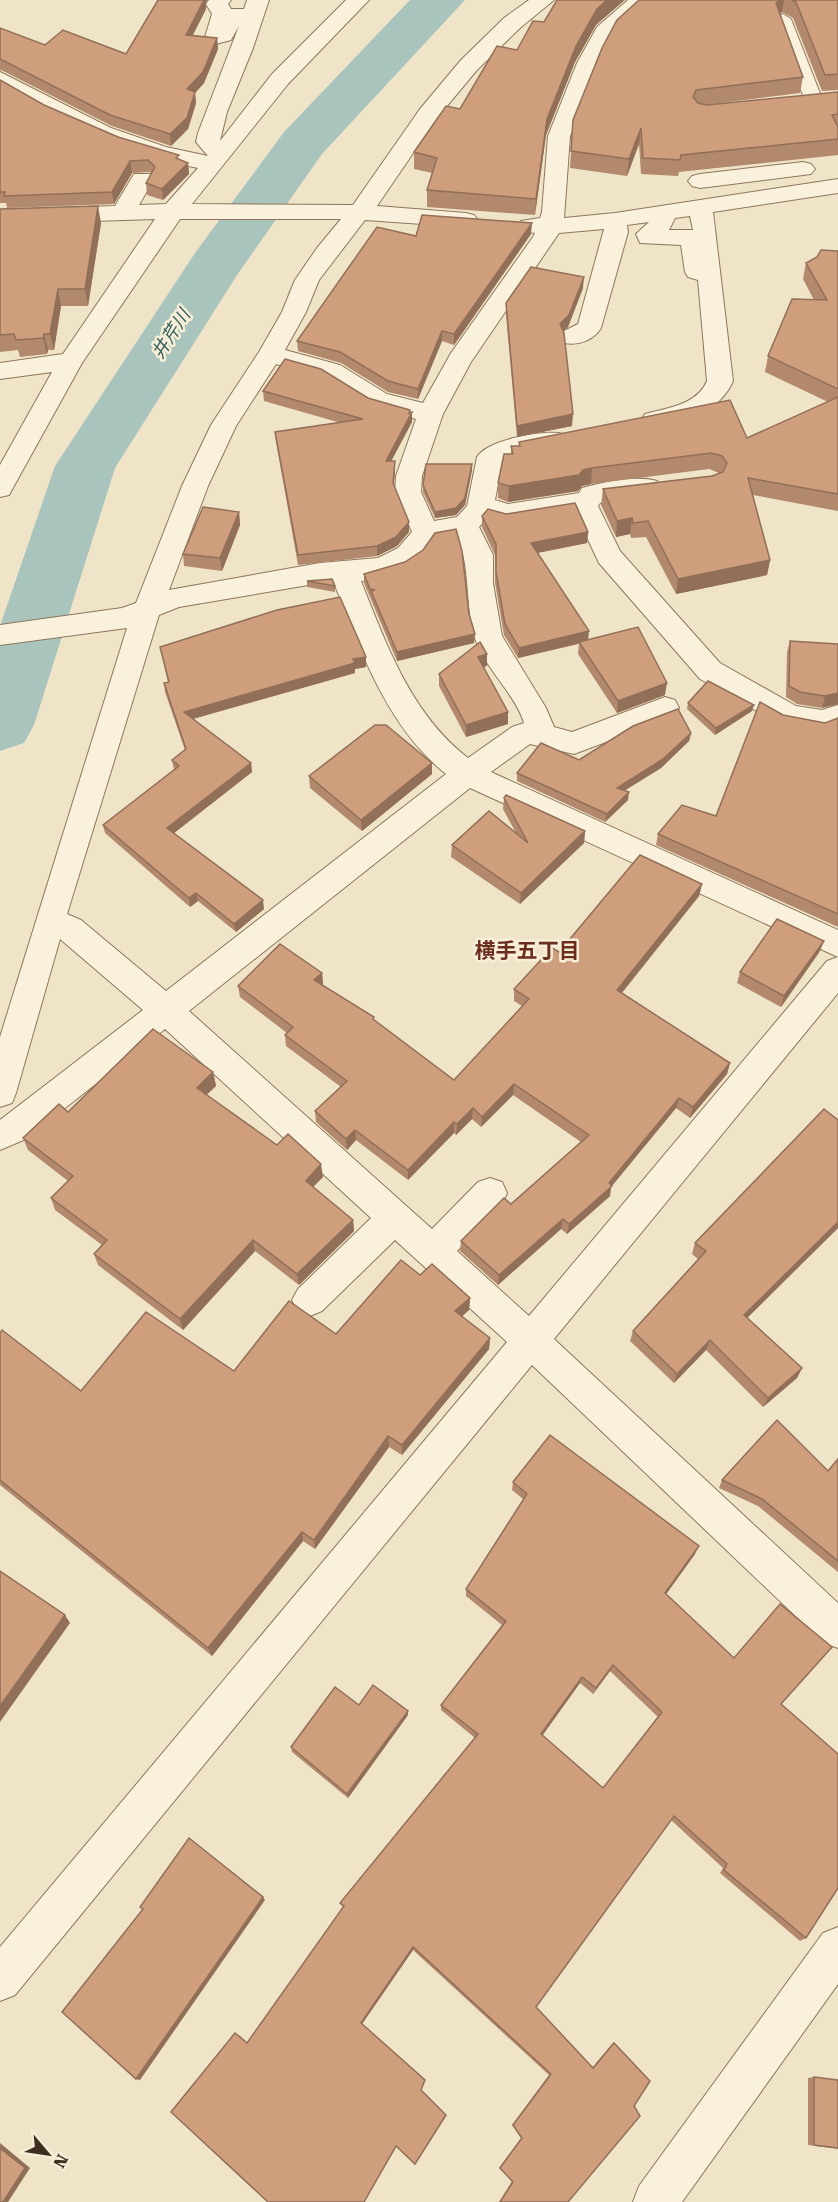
<svg xmlns="http://www.w3.org/2000/svg" width="838" height="2202" font-family="'Roboto Serif','Noto Sans JP',serif">
<rect width="100%" height="100%" fill="#f0e4c8"/>
<g fill="none" stroke-linecap="round" stroke-linejoin="round">
<path fill="#a9c4bc" fill-rule="evenodd" d="M 410,0 L 465,0 L 322,154 L 237,275 L 115,468 L 34,725 L 24,743 L 0,751 L 0,626 L 55,466 L 195,253 L 284,132 Z"/>
<defs>
<path id="service" d="M 783,14 L 791,19 L 823,101 L 820,105 L 814,106 L 805,101 L 775,19 Z"/>
<g id="minor">
<path d="M 209,0 L 231,0 L 228,4 L 231,9 L 244,9 L 247,0 L 269,0 L 253,48 L 227,112 L 220,141 L 272,74 L 346,0 L 369,0 L 288,84 L 192,204 L 353,205 L 420,109 L 461,60 L 504,18 L 529,0 L 554,0 L 520,28 L 477,70 L 437,118 L 377,206 L 466,213 L 474,215 L 478,220 L 474,225 L 466,227 L 365,220 L 319,280 L 306,312 L 285,350 L 340,365 L 387,394 L 423,403 L 451,353 L 533,237 L 535,233 L 521,231 L 517,226 L 521,221 L 540,218 L 542,212 L 548,136 L 577,63 L 597,27 L 628,0 L 652,0 L 614,35 L 599,63 L 570,136 L 564,218 L 615,213 L 838,179 L 838,193 L 713,212 L 733,381 C 721,410 676,435 645,426 L 641,420 L 645,414 C 667,408 697,405 707,381 L 698,280 L 688,277 L 685,272 L 681,245 L 640,243 L 636,234 L 649,222 L 627,225 L 628,232 L 601,328 C 594,340 578,346 564,343 L 561,337 L 564,331 L 578,324 L 604,229 L 559,233 L 471,362 L 443,414 L 422,476 L 421,492 L 434,521 L 457,517 L 467,506 L 477,457 C 487,440 545,429 563,434 L 567,440 L 563,446 L 502,462 L 495,500 L 508,504 L 579,493 L 582,488 C 603,482 636,475 657,481 L 661,488 L 657,495 L 600,503 L 598,506 L 620,551 L 720,663 L 796,706 L 822,710 L 838,705 L 838,727 L 822,732 L 780,724 L 700,679 L 599,563 L 575,512 L 505,523 L 487,518 L 479,527 L 493,555 L 493,583 L 502,636 L 546,708 L 554,727 L 572,732 L 665,697 L 675,700 L 679,708 L 675,716 L 574,754 L 530,744 L 491,772 L 838,930 L 838,957 L 470,788 L 189,1011 L 432,1229 L 478,1182 L 490,1178 L 502,1182 L 507,1193 L 502,1204 L 457,1251 L 529,1316 L 827,961 L 838,957 L 838,993 L 554,1339 L 838,1603 L 838,1648 L 824,1643 L 532,1365 L 15,1995 L 0,2001 L 0,1947 L 507,1342 L 395,1240 L 322,1311 L 310,1316 L 298,1311 L 292,1300 L 298,1289 L 371,1218 L 165,1029 L 26,1139 L 0,1150 L 0,1120 L 143,1010 L 60,939 L 16,1093 L 12,1103 L 0,1107 L 0,1037 L 127,628 L 0,645 L 0,625 L 122,608 L 136,603 L 182,486 L 211,425 L 259,352 L 282,312 L 295,280 L 317,248 L 341,219 L 180,219 L 82,363 L 9,495 L 0,497 L 0,465 L 52,372 L 0,379 L 0,363 L 63,354 L 155,219 L 0,224 L 0,210 L 115,206 L 134,174 L 150,174 L 154,179 L 139,205 L 166,204 L 198,168 C 127,155 62,125 0,88 L 0,72 L 111,128 L 166,147 L 208,156 L 196,142 L 198,133 L 239,26 L 231,40 L 216,44 L 208,42 L 205,37 L 212,14 L 206,4 ZM 690,216 L 693,230 L 669,230 L 675,218 ZM 276,364 L 322,377 L 369,406 L 416,419 L 396,476 L 395,492 L 412,532 L 398,548 L 378,558 L 320,563 L 169,590 L 208,486 L 236,426 ZM 457,536 C 471,567 465,602 474,635 C 482,666 515,693 524,723 L 512,727 L 468,758 C 411,714 387,646 361,581 C 391,577 420,568 434,540 ZM 320,583 L 334,583 C 361,651 387,727 446,774 L 166,991 L 81,920 L 67,914 L 159,615 L 179,607 Z"/>
<path d="M 803,162 L 811,164 L 815,169 L 811,174 L 700,188 L 692,186 L 688,181 L 692,176 L 700,174 Z"/>
<path d="M 838,1927 L 838,1984 L 682,2202 L 633,2202 L 639,2186 L 823,1933 Z"/>
</g>
</defs>
<use href="#service" stroke="#8d765c" stroke-width="2"/>
<use href="#minor" stroke="#8d765c" stroke-width="2"/>
<use href="#service" fill="#faf1dc" fill-rule="evenodd"/>
<use href="#minor" fill="#faf1dc" fill-rule="evenodd"/>
</g>
<g fill="#b2896c" fill-rule="evenodd">
<path d="M 639,0 L 838,0 L 838,90 L 822,91 L 793,18 L 782,12 L 780,14 L 803,77 L 800,93 L 705,105 L 838,92 L 838,155 L 679,172 L 678,176 L 641,174 L 639,144 L 627,176 L 570,168 L 573,120 Z"/>
<path d="M 206,2 L 206,9 L 193,35 L 217,38 L 218,49 L 204,83 L 195,93 L 196,103 L 188,129 L 171,146 L 112,126 L 1,70 L 0,71 L 0,28 L 45,45 L 126,54 Z"/>
<path d="M 544,22 L 596,25 L 575,62 L 546,135 L 535,215 L 427,207 L 427,190 L 432,173 L 414,169 L 414,152 L 460,109 L 517,50 Z"/>
<path d="M 0,80 L 44,105 L 118,137 L 188,163 L 189,174 L 163,200 L 147,195 L 146,183 L 151,173 L 150,172 L 132,173 L 114,204 L 7,208 L 6,203 L 0,203 Z"/>
<path d="M 0,209 L 101,223 L 88,306 L 61,306 L 54,350 L 48,350 L 47,354 L 20,357 L 18,350 L 0,352 Z"/>
<path d="M 531,234 L 454,345 L 442,341 L 418,399 L 388,392 L 341,363 L 298,351 L 297,341 L 416,236 Z"/>
<path d="M 838,251 L 838,511 L 753,495 L 770,560 L 767,575 L 676,594 L 646,537 L 631,538 L 630,534 L 616,537 L 601,505 L 603,489 L 712,476 L 719,473 L 709,469 L 591,484 L 582,486 L 578,491 L 508,502 L 498,498 L 498,483 L 511,454 L 511,446 L 747,438 L 828,402 L 765,372 L 768,356 L 814,300 L 803,279 L 806,263 Z"/>
<path d="M 583,288 L 568,327 L 563,332 L 572,426 L 517,437 L 506,315 L 506,303 Z"/>
<path d="M 263,391 L 368,398 L 410,410 L 410,412 L 412,412 L 412,422 L 391,461 L 395,461 L 394,486 L 409,532 L 397,546 L 377,556 L 298,565 L 276,442 L 275,432 L 341,423 L 264,401 Z"/>
<path d="M 472,464 L 472,470 L 465,505 L 456,515 L 435,518 L 423,492 L 423,485 Z"/>
<path d="M 239,512 L 240,525 L 222,571 L 184,566 L 183,554 Z"/>
<path d="M 506,514 L 588,532 L 587,543 L 538,553 L 588,640 L 665,695 L 617,713 L 578,654 L 579,644 L 518,658 L 504,635 L 495,583 L 495,555 L 482,527 L 482,516 Z"/>
<path d="M 364,574 L 469,614 L 474,643 L 397,661 L 364,583 Z"/>
<path d="M 307,581 L 335,586 L 335,592 L 307,587 Z"/>
<path d="M 790,641 L 838,644 L 838,704 L 822,708 L 797,704 L 786,697 L 787,652 Z"/>
<path d="M 160,647 L 366,667 L 355,669 L 355,673 L 193,719 L 251,763 L 252,772 L 174,833 L 264,909 L 236,932 L 198,901 L 190,907 L 105,833 L 103,825 L 174,770 L 172,760 L 185,750 L 165,692 L 164,683 L 168,682 Z"/>
<path d="M 487,666 L 484,667 L 508,724 L 466,737 L 439,686 L 439,674 Z"/>
<path d="M 688,703 L 752,711 L 715,735 L 687,709 Z"/>
<path d="M 838,718 L 838,927 L 656,845 L 658,834 L 716,816 L 825,723 Z"/>
<path d="M 691,733 L 689,741 L 661,768 L 625,790 L 628,800 L 605,822 L 517,781 L 517,773 L 579,760 Z"/>
<path d="M 432,774 L 362,831 L 310,788 L 309,776 Z"/>
<path d="M 504,798 L 585,831 L 584,843 L 520,904 L 451,857 L 452,845 L 516,833 L 503,809 Z"/>
<path d="M 702,884 L 699,896 L 622,993 L 730,1063 L 727,1074 L 690,1118 L 676,1108 L 611,1187 L 610,1196 L 567,1234 L 561,1229 L 498,1285 L 460,1251 L 461,1241 L 511,1204 L 581,1142 L 513,1095 L 481,1127 L 472,1119 L 456,1135 L 454,1133 L 408,1180 L 356,1140 L 347,1150 L 316,1122 L 315,1111 L 341,1087 L 286,1046 L 285,1035 L 287,1033 L 240,997 L 238,986 L 322,973 L 323,984 L 322,985 L 374,1017 L 374,1020 L 454,1080 L 522,1006 L 514,1001 L 514,989 L 559,952 Z"/>
<path d="M 820,951 L 781,1007 L 737,983 L 740,972 Z"/>
<path d="M 213,1072 L 216,1086 L 206,1095 L 323,1177 L 313,1187 L 353,1220 L 354,1231 L 299,1285 L 255,1251 L 183,1330 L 98,1265 L 94,1254 L 102,1245 L 55,1210 L 51,1198 L 68,1181 L 28,1150 L 23,1138 L 68,1112 Z"/>
<path d="M 838,1120 L 838,1228 L 747,1318 L 802,1368 L 797,1378 L 763,1407 L 706,1350 L 674,1383 L 630,1341 L 633,1331 L 698,1259 L 692,1254 L 695,1243 Z"/>
<path d="M 420,1275 L 470,1298 L 469,1310 L 462,1316 L 490,1338 L 489,1349 L 402,1455 L 389,1447 L 315,1549 L 303,1541 L 212,1656 L 0,1485 L 0,1333 L 81,1391 L 234,1371 L 336,1334 Z"/>
<path d="M 838,1459 L 838,1572 L 758,1506 L 719,1488 L 722,1480 L 828,1471 Z"/>
<path d="M 513,1482 L 695,1554 L 666,1594 L 781,1704 L 806,1938 L 800,1941 L 720,1873 L 723,1868 L 671,1820 L 536,2007 L 592,2068 L 612,2044 L 614,2043 L 568,2202 L 499,2202 L 512,2181 L 499,2168 L 521,2138 L 512,2125 L 549,2075 L 413,1950 L 362,2024 L 397,2146 L 364,2202 L 238,2034 L 248,2043 L 343,1907 L 340,1903 L 475,1738 L 441,1710 L 441,1705 L 502,1625 L 466,1596 L 466,1589 L 523,1499 L 512,1490 ZM 610,1671 L 658,1717 L 603,1788 L 542,1736 L 580,1683 L 593,1694 Z"/>
<path d="M 359,1705 L 408,1715 L 348,1798 L 292,1752 L 291,1747 Z"/>
<path d="M 814,2077 L 838,2080 L 838,2149 L 808,2145 L 808,2078 Z"/>
</g>
<g fill="#916f58">
<path d="M 204,0 L 208,0 L 206,2 L 206,9 L 187,46 L 186,35 Z"/>
<path d="M 607,0 L 625,0 L 596,25 L 575,62 L 546,135 L 535,215 L 536,199 L 547,119 L 576,46 L 597,9 Z"/>
<path d="M 780,0 L 784,0 L 782,12 L 773,20 L 776,3 Z"/>
<path d="M 217,38 L 218,49 L 204,83 L 195,93 L 196,103 L 188,129 L 171,146 L 170,134 L 187,89 Z"/>
<path d="M 641,128 L 639,144 L 627,176 L 629,159 Z"/>
<path d="M 130,161 L 132,173 L 114,204 L 112,192 Z"/>
<path d="M 188,163 L 189,174 L 163,200 L 162,189 Z"/>
<path d="M 98,206 L 101,223 L 88,306 L 85,289 Z"/>
<path d="M 532,223 L 531,234 L 454,345 L 454,334 Z"/>
<path d="M 584,277 L 583,288 L 568,327 L 559,336 L 560,324 Z"/>
<path d="M 58,289 L 61,306 L 54,350 L 50,334 Z"/>
<path d="M 442,331 L 442,341 L 418,399 L 418,389 Z"/>
<path d="M 44,334 L 48,350 L 47,354 L 43,338 Z"/>
<path d="M 410,410 L 410,416 L 412,412 L 412,422 L 386,471 L 386,461 Z"/>
<path d="M 573,414 L 572,426 L 517,437 L 517,426 Z"/>
<path d="M 395,461 L 395,471 L 393,493 L 393,483 Z"/>
<path d="M 472,464 L 472,470 L 465,505 L 456,515 L 435,518 L 435,512 Z"/>
<path d="M 592,468 L 591,484 L 582,486 L 578,491 L 508,502 L 509,486 Z"/>
<path d="M 239,512 L 240,525 L 222,571 L 220,558 Z"/>
<path d="M 632,518 L 630,534 L 616,537 L 617,521 Z"/>
<path d="M 409,522 L 409,532 L 397,546 L 377,556 L 377,546 Z"/>
<path d="M 588,532 L 587,543 L 531,554 L 531,543 Z"/>
<path d="M 770,560 L 767,575 L 676,594 L 678,579 Z"/>
<path d="M 589,631 L 588,641 L 518,658 L 519,648 Z"/>
<path d="M 475,634 L 474,643 L 397,661 L 397,652 Z"/>
<path d="M 487,654 L 487,666 L 477,669 L 478,657 Z"/>
<path d="M 366,657 L 366,667 L 355,669 L 355,673 L 185,721 L 184,712 L 353,659 Z"/>
<path d="M 667,683 L 665,695 L 617,713 L 618,701 Z"/>
<path d="M 838,693 L 838,704 L 822,708 L 825,696 Z"/>
<path d="M 754,705 L 752,711 L 715,735 L 716,728 Z"/>
<path d="M 508,712 L 508,724 L 466,737 L 466,725 Z"/>
<path d="M 691,733 L 689,741 L 661,768 L 616,796 L 617,788 Z"/>
<path d="M 251,763 L 252,772 L 169,837 L 167,828 Z"/>
<path d="M 432,763 L 432,774 L 362,831 L 361,820 Z"/>
<path d="M 629,792 L 628,800 L 605,822 L 607,814 Z"/>
<path d="M 585,831 L 584,843 L 520,904 L 521,893 Z"/>
<path d="M 702,884 L 699,896 L 615,1001 L 617,990 Z"/>
<path d="M 196,893 L 198,901 L 190,907 L 189,898 Z"/>
<path d="M 263,900 L 264,909 L 236,932 L 234,924 Z"/>
<path d="M 824,941 L 820,951 L 781,1007 L 784,996 Z"/>
<path d="M 322,973 L 323,984 L 315,992 L 314,980 Z"/>
<path d="M 730,1063 L 727,1074 L 690,1118 L 693,1107 Z"/>
<path d="M 213,1072 L 216,1086 L 200,1101 L 197,1088 Z"/>
<path d="M 514,1084 L 513,1095 L 481,1127 L 482,1117 Z"/>
<path d="M 679,1098 L 676,1108 L 611,1187 L 610,1196 L 567,1234 L 569,1224 L 609,1183 Z"/>
<path d="M 473,1108 L 472,1119 L 456,1135 L 457,1124 Z"/>
<path d="M 454,1122 L 454,1133 L 408,1180 L 408,1170 Z"/>
<path d="M 355,1130 L 356,1140 L 347,1150 L 346,1139 Z"/>
<path d="M 321,1164 L 323,1177 L 307,1193 L 306,1181 Z"/>
<path d="M 563,1219 L 561,1229 L 498,1285 L 499,1275 Z"/>
<path d="M 353,1220 L 354,1231 L 299,1285 L 297,1274 Z"/>
<path d="M 838,1222 L 838,1228 L 740,1325 L 744,1315 Z"/>
<path d="M 253,1240 L 255,1251 L 183,1330 L 180,1319 Z"/>
<path d="M 470,1298 L 469,1310 L 455,1323 L 455,1311 Z"/>
<path d="M 490,1338 L 489,1349 L 402,1455 L 402,1445 Z"/>
<path d="M 710,1340 L 706,1350 L 674,1383 L 677,1374 Z"/>
<path d="M 802,1368 L 797,1378 L 763,1407 L 768,1398 Z"/>
<path d="M 388,1436 L 389,1447 L 315,1549 L 314,1540 Z"/>
<path d="M 302,1532 L 303,1541 L 212,1656 L 208,1648 Z"/>
<path d="M 699,1546 L 695,1554 L 662,1600 L 665,1593 Z"/>
<path d="M 65,1615 L 70,1623 L 0,1722 L 0,1706 Z"/>
<path d="M 613,1665 L 610,1671 L 593,1694 L 596,1688 Z"/>
<path d="M 582,1677 L 580,1683 L 539,1740 L 541,1734 Z"/>
<path d="M 408,1711 L 408,1715 L 348,1798 L 347,1794 Z"/>
<path d="M 263,1897 L 265,1900 L 140,2080 L 136,2079 Z"/>
<path d="M 413,1947 L 413,1950 L 362,2024 L 361,2023 Z"/>
<path d="M 0,2143 L 30,2168 L 8,2202 L 3,2202 Z"/>
</g>
<g fill="#cf9f7d" stroke="#916f58" stroke-width="1.5" fill-rule="evenodd">
<path d="M 158,0 L 204,0 L 186,35 L 217,38 L 203,72 L 187,89 L 195,92 L 187,118 L 170,134 L 110,115 L 0,59 L 0,28 L 45,45 L 63,30 L 126,54 Z"/>
<path d="M 557,0 L 607,0 L 597,9 L 576,46 L 547,119 L 536,199 L 427,190 L 437,158 L 414,152 L 446,106 L 460,109 L 497,46 L 517,50 L 533,21 L 544,22 Z"/>
<path d="M 639,0 L 780,0 L 776,3 L 803,77 L 696,90 L 693,97 L 698,103 L 707,105 L 838,92 L 838,114 L 832,115 L 838,127 L 838,139 L 681,155 L 680,160 L 643,158 L 641,128 L 629,159 L 571,151 L 573,120 L 602,48 L 617,20 Z"/>
<path d="M 792,0 L 838,0 L 838,74 L 825,75 L 796,2 Z"/>
<path d="M 0,80 L 44,105 L 118,137 L 179,155 L 176,158 L 188,163 L 162,189 L 146,183 L 155,167 L 148,160 L 130,161 L 112,192 L 4,196 L 5,192 L 0,192 Z"/>
<path d="M 98,206 L 85,289 L 58,289 L 50,334 L 44,334 L 43,338 L 16,340 L 14,334 L 0,335 L 0,209 Z"/>
<path d="M 422,215 L 532,223 L 454,334 L 442,331 L 418,389 L 388,381 L 340,352 L 297,341 L 377,227 L 416,236 Z"/>
<path d="M 821,250 L 838,251 L 838,389 L 768,356 L 792,299 L 827,300 L 806,263 L 817,257 Z"/>
<path d="M 531,267 L 584,277 L 569,315 L 560,324 L 564,333 L 573,414 L 517,426 L 506,303 Z"/>
<path d="M 285,359 L 321,369 L 368,398 L 410,410 L 409,413 L 412,412 L 386,461 L 395,461 L 393,483 L 409,522 L 396,537 L 377,546 L 298,555 L 275,432 L 363,419 L 263,391 Z"/>
<path d="M 838,397 L 838,494 L 748,478 L 770,560 L 678,579 L 648,521 L 633,523 L 632,518 L 617,521 L 603,489 L 712,476 L 723,472 L 727,463 L 722,456 L 711,453 L 592,468 L 583,470 L 579,475 L 509,486 L 498,483 L 504,454 L 513,454 L 511,446 L 520,446 L 519,442 L 730,400 L 747,438 Z"/>
<path d="M 426,464 L 472,464 L 465,498 L 456,508 L 435,512 L 423,485 Z"/>
<path d="M 575,503 L 588,532 L 531,543 L 589,631 L 519,648 L 505,624 L 496,572 L 496,544 L 482,516 L 488,509 L 506,514 Z"/>
<path d="M 203,507 L 239,512 L 220,558 L 183,554 Z"/>
<path d="M 456,529 L 462,551 L 469,614 L 475,634 L 397,652 L 371,591 L 375,590 L 370,589 L 364,574 L 405,562 L 423,550 L 435,533 Z"/>
<path d="M 332,579 L 335,586 L 307,581 Z"/>
<path d="M 340,597 L 366,657 L 353,659 L 355,663 L 184,712 L 251,763 L 167,828 L 263,900 L 234,924 L 196,893 L 189,898 L 103,825 L 179,766 L 172,760 L 186,749 L 164,683 L 169,682 L 160,647 L 277,610 Z"/>
<path d="M 638,627 L 667,683 L 618,701 L 579,642 Z"/>
<path d="M 790,641 L 838,644 L 838,693 L 825,696 L 800,692 L 789,686 Z"/>
<path d="M 480,642 L 487,654 L 478,657 L 508,712 L 466,725 L 439,674 Z"/>
<path d="M 708,681 L 754,705 L 716,728 L 688,703 Z"/>
<path d="M 760,702 L 783,715 L 825,723 L 838,718 L 838,914 L 658,834 L 682,805 L 716,816 Z"/>
<path d="M 678,709 L 691,733 L 663,759 L 617,788 L 629,792 L 607,814 L 517,773 L 541,743 L 579,760 L 633,726 Z"/>
<path d="M 375,725 L 386,725 L 432,763 L 361,820 L 309,776 Z"/>
<path d="M 506,795 L 585,831 L 521,893 L 452,845 L 489,811 L 528,843 L 504,798 Z"/>
<path d="M 640,855 L 702,884 L 617,990 L 730,1063 L 693,1107 L 679,1098 L 609,1183 L 612,1186 L 569,1224 L 563,1219 L 499,1275 L 461,1241 L 504,1198 L 511,1204 L 589,1135 L 514,1084 L 482,1117 L 473,1108 L 457,1124 L 454,1122 L 408,1170 L 355,1130 L 346,1139 L 315,1111 L 347,1081 L 285,1035 L 293,1027 L 238,986 L 280,944 L 322,973 L 314,980 L 374,1017 L 373,1019 L 454,1080 L 529,999 L 514,989 L 552,948 L 559,952 Z"/>
<path d="M 777,919 L 824,941 L 784,996 L 740,972 Z"/>
<path d="M 153,1029 L 213,1072 L 197,1088 L 277,1145 L 288,1134 L 321,1164 L 306,1181 L 353,1220 L 297,1274 L 253,1240 L 180,1319 L 94,1254 L 107,1240 L 51,1198 L 73,1176 L 23,1138 L 59,1104 L 68,1112 Z"/>
<path d="M 824,1109 L 838,1120 L 838,1222 L 744,1315 L 802,1368 L 768,1398 L 710,1340 L 677,1374 L 633,1331 L 706,1251 L 695,1243 Z"/>
<path d="M 401,1260 L 420,1275 L 432,1264 L 470,1298 L 455,1311 L 490,1338 L 402,1445 L 388,1436 L 314,1540 L 302,1532 L 208,1648 L 0,1480 L 0,1333 L 2,1330 L 81,1391 L 146,1312 L 234,1371 L 289,1301 L 336,1334 Z"/>
<path d="M 777,1420 L 828,1471 L 838,1459 L 838,1561 L 762,1499 L 722,1480 Z"/>
<path d="M 550,1435 L 699,1546 L 665,1593 L 734,1658 L 780,1604 L 832,1647 L 781,1704 L 838,1754 L 838,1888 L 806,1938 L 724,1870 L 727,1864 L 674,1816 L 536,2007 L 593,2068 L 614,2043 L 650,2081 L 634,2106 L 640,2116 L 568,2202 L 500,2202 L 513,2182 L 500,2168 L 522,2138 L 513,2125 L 551,2074 L 413,1947 L 361,2023 L 425,2080 L 421,2090 L 446,2115 L 415,2164 L 396,2146 L 364,2202 L 268,2202 L 171,2112 L 235,2033 L 247,2043 L 344,1906 L 340,1903 L 478,1734 L 441,1705 L 506,1621 L 466,1589 L 527,1494 L 513,1482 ZM 613,1665 L 662,1712 L 603,1788 L 541,1734 L 582,1677 L 596,1688 Z"/>
<path d="M 0,1571 L 65,1615 L 0,1706 Z"/>
<path d="M 373,1685 L 408,1711 L 347,1794 L 291,1747 L 335,1687 L 359,1705 Z"/>
<path d="M 189,1838 L 263,1897 L 136,2079 L 62,2012 L 143,1909 L 140,1907 Z"/>
<path d="M 814,2077 L 838,2080 L 838,2148 L 814,2145 Z"/>
<path d="M 0,2148 L 25,2168 L 3,2202 L 0,2202 Z"/>
</g>
<g text-anchor="middle" stroke-width="5" stroke-linejoin="round" paint-order="stroke">
<g font-size="18" font-style="italic" fill="#2f5d5a" stroke="#f7eed8">
<text transform="translate(171 334) rotate(-57)" y="6">井芹川</text>
</g>
<g font-size="21" font-weight="bold" fill="#6b2e1e" stroke="#f7eed8">
<text x="527" y="958">横手五丁目</text>
</g>
</g>
<g transform="translate(48 2154) rotate(119)" stroke="#f7eed8" stroke-width="4.5" paint-order="stroke">
<path d="M0-4.5L10 22L0 15L-10 22Z" fill="#3d2e20"/>
<text y="-9" font-size="16" font-weight="bold" text-anchor="middle" fill="#3d2e20">N</text>
</g>
</svg>
